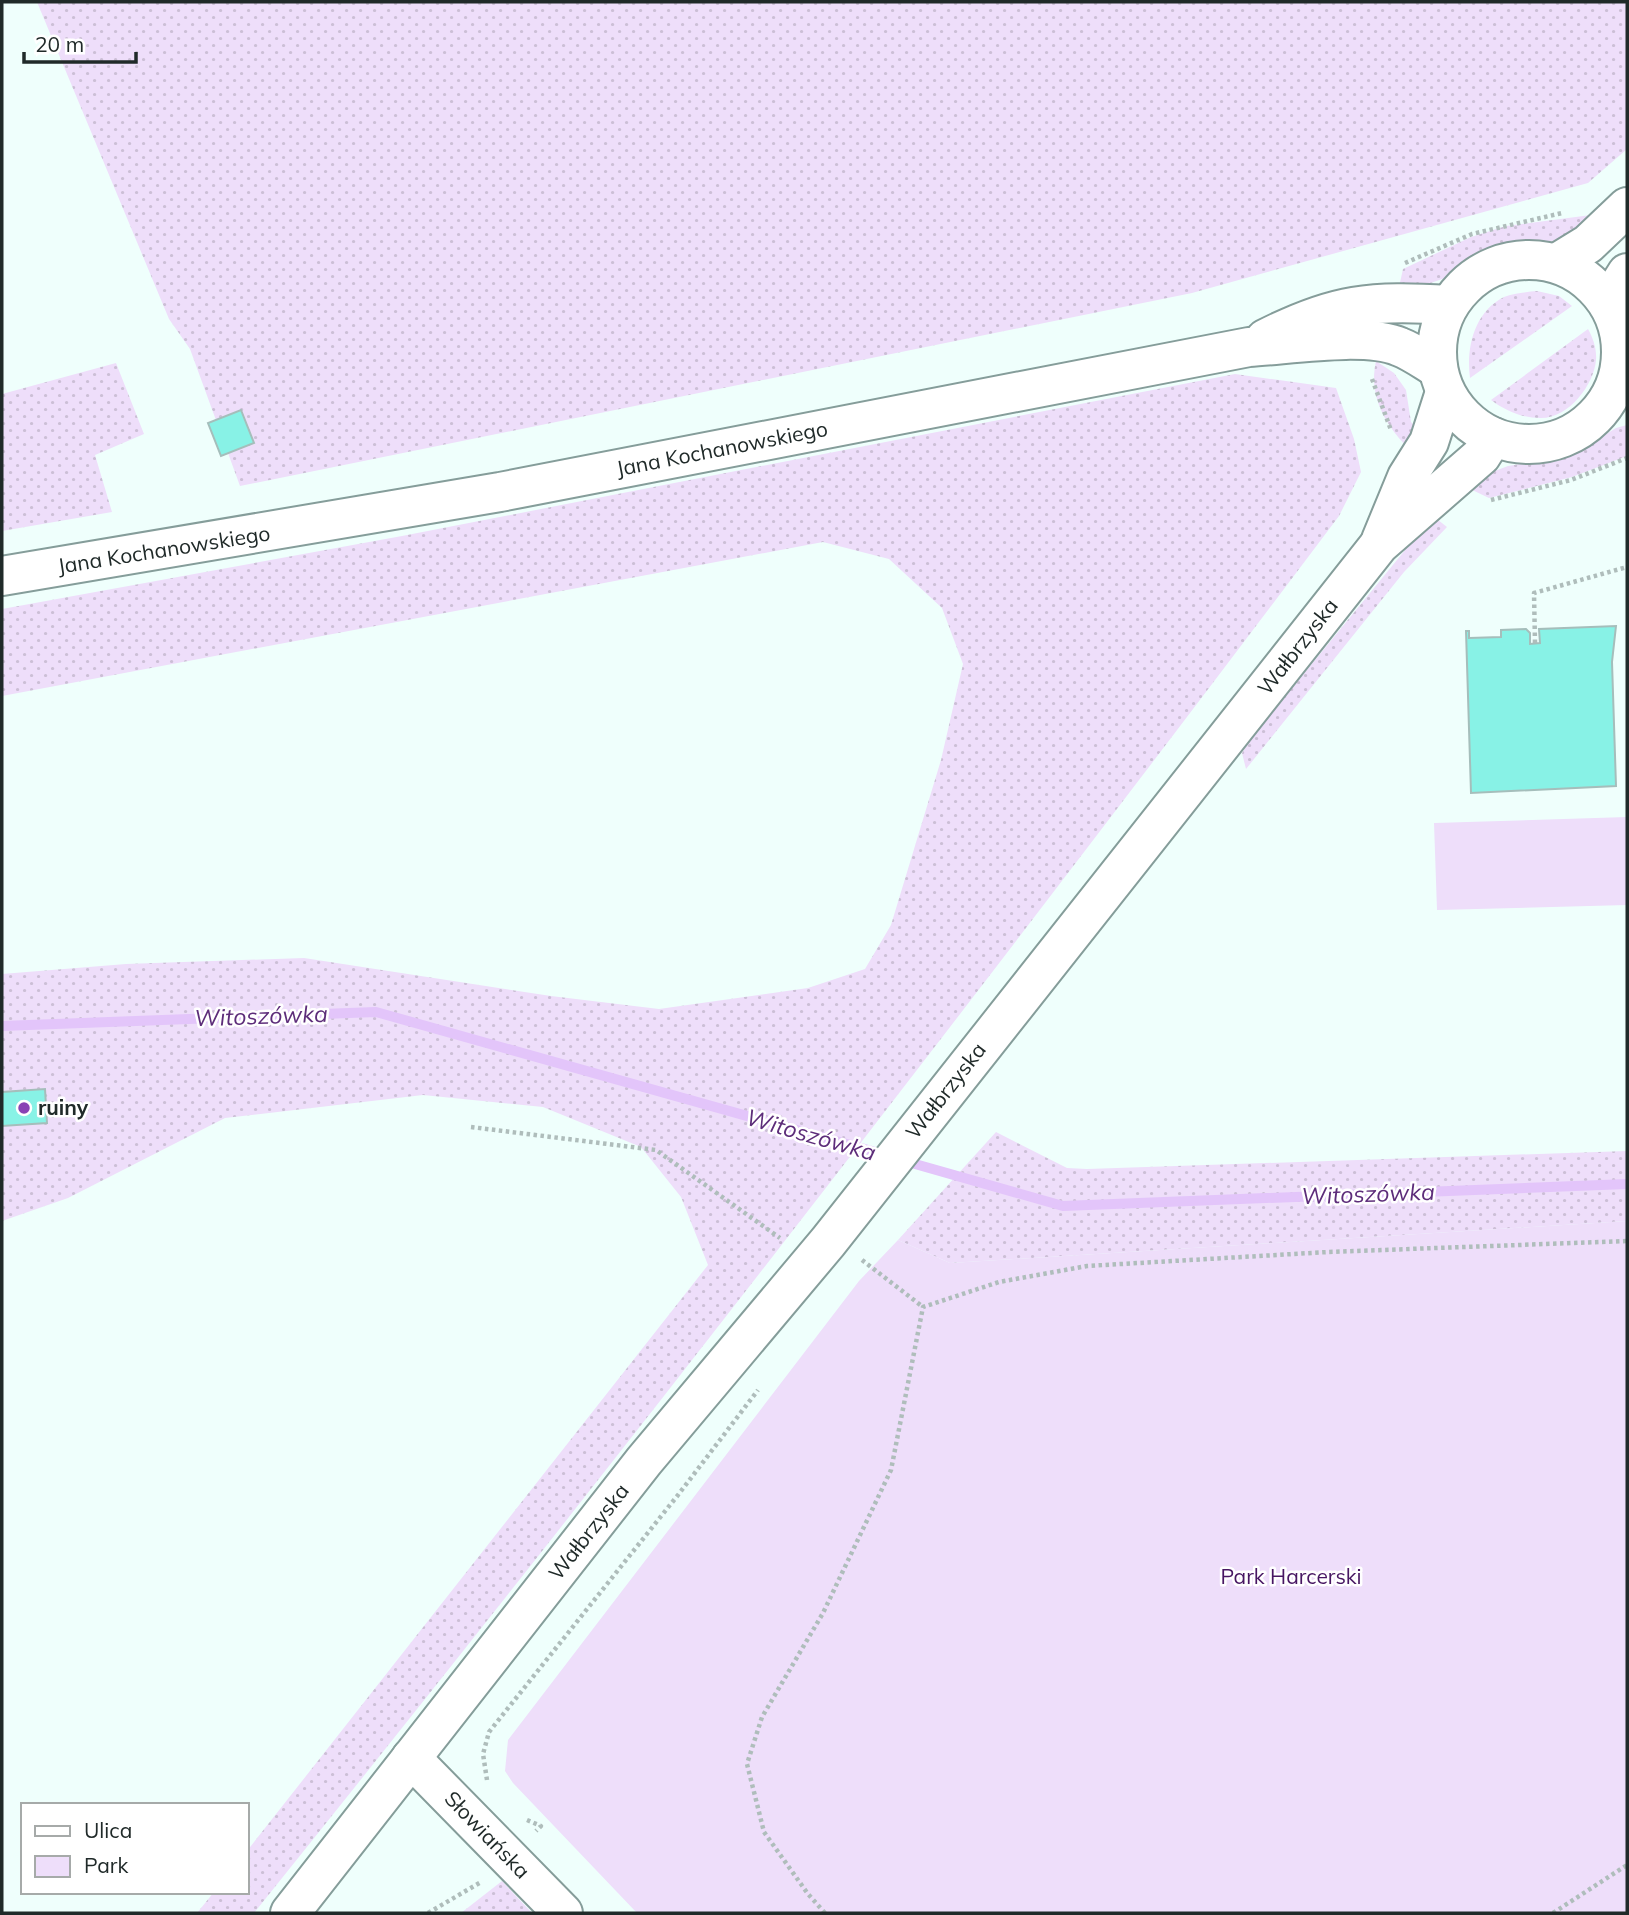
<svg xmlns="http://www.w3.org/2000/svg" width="1629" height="1915" font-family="Mulish,sans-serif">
<defs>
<pattern id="grass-dots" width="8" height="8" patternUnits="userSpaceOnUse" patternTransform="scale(1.75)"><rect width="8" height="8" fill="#eedefa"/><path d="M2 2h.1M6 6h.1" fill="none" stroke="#ccbfd6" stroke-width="1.8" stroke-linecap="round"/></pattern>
</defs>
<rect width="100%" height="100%" fill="#effffc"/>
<g fill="url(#grass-dots)">
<path d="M 37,2 L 1627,2 L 1627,149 L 1588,183 L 1192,293 L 240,486 L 190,349 L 169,319 Z"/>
<path d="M 1591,215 L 1596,221 L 1560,240 L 1503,247 L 1465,264 L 1445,278 L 1425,285 L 1399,287 L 1403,269 L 1471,237 L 1506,226 Z"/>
<path d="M 1537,291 L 1559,296 L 1572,306 L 1470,378 C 1466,348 1474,312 1504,297 C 1514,293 1527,292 1537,291 Z"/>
<path d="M 1588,329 C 1593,338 1597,349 1596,360 C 1594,385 1568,419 1540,418 C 1522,418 1506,411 1491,400 Z"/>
<path d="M 1376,361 L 1394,373 L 1406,390 L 1411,422 L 1429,442 L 1419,458 C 1390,433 1367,400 1376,361 Z"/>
<path d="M 116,363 L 144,434 L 95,455 L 112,512 L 2,531 L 2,394 Z"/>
<path d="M 1235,374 L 1336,388 L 1354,439 L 1361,472 L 1339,516 C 984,987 623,1454 254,1913 L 197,1913 L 214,1892 L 247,1892 L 247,1851 L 708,1265 L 681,1197 L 641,1147 L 543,1107 L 423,1095 L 225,1118 L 68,1198 L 2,1221 L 2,974 L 126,964 L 304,958 L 551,996 L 659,1009 L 808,988 L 865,969 L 891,925 L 941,760 L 963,664 L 942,608 L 889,559 L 823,542 L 2,696 L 2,609 L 402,536 Z"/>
<path d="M 1627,425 L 1627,456 L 1572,477 L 1489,498 L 1466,487 L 1487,474 L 1508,466 L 1573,455 L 1616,428 Z"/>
<path d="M 1433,516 L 1447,527 L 1404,572 L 1246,769 L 1242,753 L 1252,737 Z"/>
<path d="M 996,1132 L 1067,1168 L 1087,1169 L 1627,1151 L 1627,1221 L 950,1263 L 898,1240 Z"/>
<path d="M 502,1881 L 532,1913 L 461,1913 Z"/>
</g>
<g fill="#eedefa">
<path d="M 1627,817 L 1627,905 L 1437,910 L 1434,823 Z"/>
<path d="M 1627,1221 L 1627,1913 L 637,1913 L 513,1783 L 505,1771 L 508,1740 L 859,1281 L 898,1240 L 950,1263 Z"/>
</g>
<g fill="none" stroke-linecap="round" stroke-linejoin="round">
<g stroke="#e3c5fa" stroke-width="10">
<path d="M 2,1026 L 376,1012 L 886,1155"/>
<path d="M 901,1160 L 1063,1206 L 1627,1184"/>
</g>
</g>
<g fill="#88f2e6" stroke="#a5bebb" stroke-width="2">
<path d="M 241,410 L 254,443 L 221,456 L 208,423 Z"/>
<path d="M 1616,626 L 1612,662 L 1616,786 L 1471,793 L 1466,631 L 1469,631 L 1469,638 L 1501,637 L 1501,630 L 1526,629 L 1530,633 L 1530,644 L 1540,643 L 1539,629 Z"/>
<path d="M 45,1089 L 47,1123 L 2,1126 L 2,1092 Z"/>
</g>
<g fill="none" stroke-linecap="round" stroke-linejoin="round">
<defs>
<g id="secondary">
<circle cx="1529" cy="352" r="92"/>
<path d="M 1557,263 L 1588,244 L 1627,207"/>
<path d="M 1608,303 L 1627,273"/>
<path d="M 1265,339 C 1335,303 1372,300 1449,305"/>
<path d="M 1381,540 L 1407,477 L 1429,442 L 1445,392"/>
<path d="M 2,576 L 500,492 L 1249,347 C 1288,345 1365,332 1400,347 C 1413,352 1425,361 1437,368"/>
<path d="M 411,1758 L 563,1913"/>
<path d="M 290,1913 L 644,1461 L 828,1242 L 1379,545 L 1481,456 L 1493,437"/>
</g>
</defs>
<use href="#secondary" stroke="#859d9a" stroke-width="42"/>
<g stroke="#afbdbb" stroke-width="4.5" stroke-dasharray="3.5 3.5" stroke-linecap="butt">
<path d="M 1405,263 L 1472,234 L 1562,213"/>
<path d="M 1372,379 L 1391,430"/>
<path d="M 1491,500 L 1571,480 L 1627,458"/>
<path d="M 1535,643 L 1534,593 L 1627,567"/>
<path d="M 471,1127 L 656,1150 L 780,1238"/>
<path d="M 862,1260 L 923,1307"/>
<path d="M 487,1780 L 483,1754 L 489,1732 L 678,1495 L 758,1390"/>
<path d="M 527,1820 L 541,1826 L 536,1831"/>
<path d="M 428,1913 L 481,1882"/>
<path d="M 825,1913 L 808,1894 L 764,1832 L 747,1764 L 762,1717 L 823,1613 L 891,1470 L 923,1307 L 999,1282 L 1087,1266 L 1328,1252 L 1627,1241"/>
<path d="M 1553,1913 L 1627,1865"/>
</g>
<use href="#secondary" stroke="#fff" stroke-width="38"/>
</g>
<circle fill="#8942b4" stroke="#fff" stroke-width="2.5" cx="24" cy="1108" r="7"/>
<g text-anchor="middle" stroke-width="5" stroke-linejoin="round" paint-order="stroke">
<g font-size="21" fill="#202a29" stroke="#fff">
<text transform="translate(722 449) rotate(-11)" y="7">Jana Kochanowskiego</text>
<text transform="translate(164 550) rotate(-9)" y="7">Jana Kochanowskiego</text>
<text transform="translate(1298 647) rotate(-52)" y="7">Wałbrzyska</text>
<text transform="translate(946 1091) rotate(-52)" y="7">Wałbrzyska</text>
<text transform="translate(589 1532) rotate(-52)" y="7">Wałbrzyska</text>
<text transform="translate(487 1835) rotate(46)" y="7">Słowiańska</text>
</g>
<g font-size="21" font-weight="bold" fill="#202a29" stroke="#fff" text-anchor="start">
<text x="38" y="1115">ruiny</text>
</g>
<g font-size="21" fill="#471662" stroke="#fff">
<text x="1291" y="1584">Park Harcerski</text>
</g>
<g font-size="23" font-style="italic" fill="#5d2d7a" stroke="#fff">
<text transform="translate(261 1016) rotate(-2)" y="8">Witoszówka</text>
<text transform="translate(811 1135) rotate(16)" y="8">Witoszówka</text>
<text transform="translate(1368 1194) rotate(-2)" y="8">Witoszówka</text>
</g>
</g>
<rect width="1629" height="1915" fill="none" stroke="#202a29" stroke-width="7"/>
<rect x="21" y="1803" width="228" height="91" fill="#ffffff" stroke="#a6aaa9" stroke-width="2"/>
<rect x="35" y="1826" width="35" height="10" fill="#ffffff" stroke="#a6aaa9" stroke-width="2"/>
<text x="84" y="1838" font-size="21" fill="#202a29">Ulica</text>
<rect x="35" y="1856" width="35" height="21" fill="#eedefa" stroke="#a6aaa9" stroke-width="2"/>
<text x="84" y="1873" font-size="21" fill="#202a29">Park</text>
<path d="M24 52v10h112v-10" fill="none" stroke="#202a29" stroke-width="3.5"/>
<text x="35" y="52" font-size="21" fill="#202a29" stroke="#ffffff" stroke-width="5" paint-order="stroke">20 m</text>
</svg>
